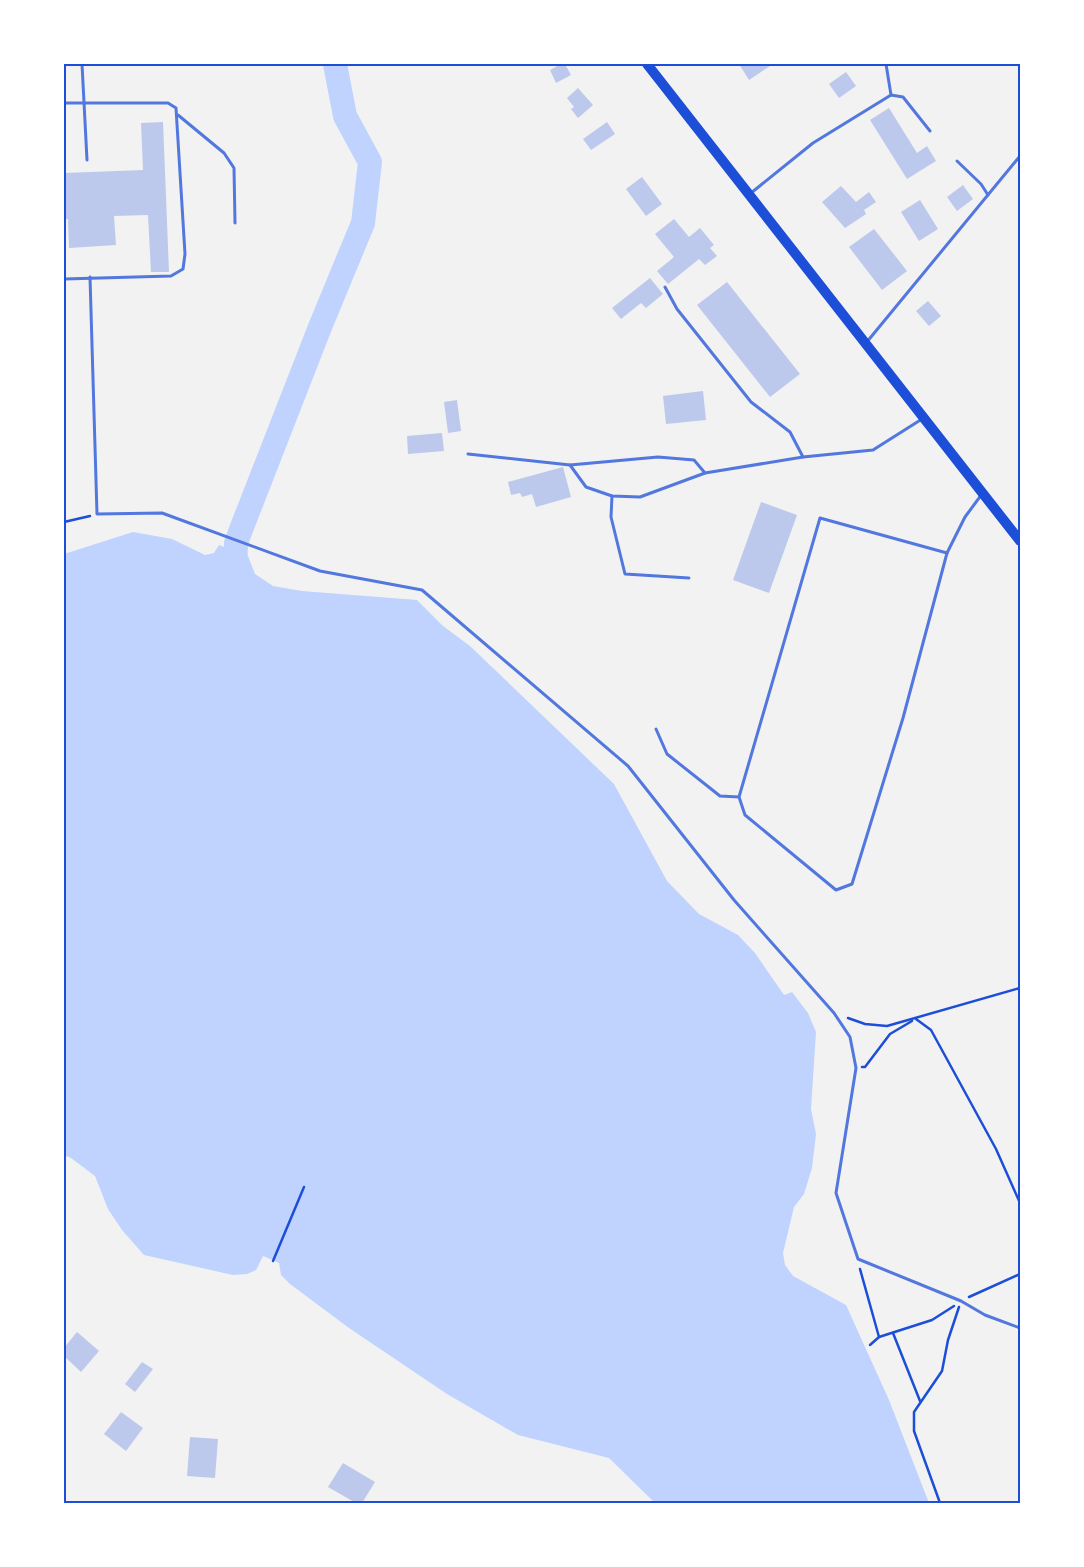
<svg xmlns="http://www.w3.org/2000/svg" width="1084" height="1567" font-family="'Source Sans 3',sans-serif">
<rect width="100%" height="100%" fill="#f2f2f2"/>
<path fill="#bfd3fe" d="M 133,532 L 172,539 L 205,555 L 214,553 L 219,545 L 230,549 L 233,542 L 241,545 L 239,552 L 248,556 L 255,574 L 273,586 L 302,591 L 417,600 L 443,626 L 470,646 L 614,784 L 667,881 L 699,914 L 738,935 L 755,953 L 784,995 L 792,992 L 808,1013 L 816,1032 L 811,1109 L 816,1134 L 812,1168 L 804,1194 L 794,1207 L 783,1253 L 785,1265 L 793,1276 L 846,1305 L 889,1400 L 929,1503 L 655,1503 L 609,1458 L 518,1435 L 447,1394 L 349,1328 L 290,1284 L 281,1275 L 279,1263 L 263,1256 L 256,1270 L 247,1274 L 233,1275 L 144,1255 L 122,1230 L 108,1209 L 95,1176 L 71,1158 L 64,1155 L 64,554 Z"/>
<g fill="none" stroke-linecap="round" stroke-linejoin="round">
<path stroke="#bfd3fe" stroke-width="24" d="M 235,572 L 236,543 L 242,527 L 320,327 L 363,223 L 370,162 L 345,116 L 335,64"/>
</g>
<g fill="#bdc9ec">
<path d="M 561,64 L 565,64 L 571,75 L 556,83 L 550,70 Z"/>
<path d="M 739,64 L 773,64 L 749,80 Z"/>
<path d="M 846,72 L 856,86 L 839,98 L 829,84 Z"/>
<path d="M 578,88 L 593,105 L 578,118 L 571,109 L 574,107 L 567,98 Z"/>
<path d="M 889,108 L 917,153 L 927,146 L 936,161 L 907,179 L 870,120 Z"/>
<path d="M 163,122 L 169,272 L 151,272 L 148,215 L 114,216 L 116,245 L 69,248 L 68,219 L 64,219 L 64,173 L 143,170 L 141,123 Z"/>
<path d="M 607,122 L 615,134 L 591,150 L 583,139 Z"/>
<path d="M 642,177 L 662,204 L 646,216 L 626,189 Z"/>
<path d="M 963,185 L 973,199 L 957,211 L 947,197 Z"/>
<path d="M 841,186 L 856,202 L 869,192 L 876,202 L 864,210 L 866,214 L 845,228 L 822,202 Z"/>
<path d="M 920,200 L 938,229 L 919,241 L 901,212 Z"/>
<path d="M 674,219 L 689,237 L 700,228 L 714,245 L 710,248 L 717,256 L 705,265 L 699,259 L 668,284 L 657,271 L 674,257 L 655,234 Z"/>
<path d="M 874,229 L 907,271 L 882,290 L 849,247 Z"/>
<path d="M 650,278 L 663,294 L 646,308 L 641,303 L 621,319 L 612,308 Z"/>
<path d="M 727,282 L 800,374 L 770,397 L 697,305 Z"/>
<path d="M 928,301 L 941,316 L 929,326 L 916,311 Z"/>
<path d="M 703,391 L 706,420 L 666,424 L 663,396 Z"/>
<path d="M 457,400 L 461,431 L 448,433 L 444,402 Z"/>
<path d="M 442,433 L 444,451 L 408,454 L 407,436 Z"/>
<path d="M 563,467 L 571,497 L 536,507 L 532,494 L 522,497 L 520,493 L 511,495 L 508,482 Z"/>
<path d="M 761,502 L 797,515 L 769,593 L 733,580 Z"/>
<path d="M 77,1332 L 99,1351 L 81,1372 L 64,1356 L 64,1348 Z"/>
<path d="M 142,1362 L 153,1369 L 135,1392 L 125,1384 Z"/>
<path d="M 121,1412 L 143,1428 L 126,1451 L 104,1434 Z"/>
<path d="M 190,1437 L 218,1439 L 215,1478 L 187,1476 Z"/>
<path d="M 343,1463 L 375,1482 L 362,1503 L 356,1503 L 328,1487 Z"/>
</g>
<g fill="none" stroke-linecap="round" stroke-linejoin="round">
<g stroke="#1d4ed8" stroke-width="2.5">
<path d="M 64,522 L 90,516"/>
<path d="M 848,1018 L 865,1024 L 887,1026 L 1020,988"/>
<path d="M 916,1019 L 931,1030 L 996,1149 L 1020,1203"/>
<path d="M 862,1067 L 865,1067 L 890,1034 L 912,1021"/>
<path d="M 273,1261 L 304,1187"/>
<path d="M 860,1269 L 879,1337"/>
<path d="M 969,1297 L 1020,1274"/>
<path d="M 893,1333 L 920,1401"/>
<path d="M 870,1345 L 879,1337 L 932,1320 L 954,1306"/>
<path d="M 940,1503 L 914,1431 L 914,1412 L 942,1371 L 948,1340 L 959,1307"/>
</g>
<g stroke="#5277de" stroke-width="3">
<path d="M 82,64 L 87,160"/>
<path d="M 886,64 L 891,95"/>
<path d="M 64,103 L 168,103 L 176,108 L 185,254 L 183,269 L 171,276 L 64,279"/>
<path d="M 178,115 L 224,153 L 234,168 L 235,223"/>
<path d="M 957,161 L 981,184 L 988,195"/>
<path d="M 751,193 L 813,143 L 891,95 L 903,97 L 930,131"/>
<path d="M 90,277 L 97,514 L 162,513 L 320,571 L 422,590 L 628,766 L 734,900 L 834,1013 L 850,1037 L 856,1068 L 836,1193 L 858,1259 L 961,1301 L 985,1315 L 1020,1328"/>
<path d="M 665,287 L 677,309 L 751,402 L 790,432 L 803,457"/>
<path d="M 866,343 L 1020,156"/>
<path d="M 468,454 L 570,465 L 586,487 L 612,496 L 640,497 L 705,473 L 803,457 L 873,450 L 922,419"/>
<path d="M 570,465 L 658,457 L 694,460 L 705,473"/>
<path d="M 612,496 L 611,517 L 625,574 L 689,578"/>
<path d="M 656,729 L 667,754 L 720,796 L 739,797 L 745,815 L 836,890 L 852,884 L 903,718 L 947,553"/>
<path d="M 739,797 L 820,518 L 947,553 L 965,517 L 982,494"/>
</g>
<path stroke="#1d4ed8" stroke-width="10" d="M 647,64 L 1020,541"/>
</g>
<rect width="1084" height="1567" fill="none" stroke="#ffffff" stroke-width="130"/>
<rect x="65" y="65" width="954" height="1437" fill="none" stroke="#1d4ed8" stroke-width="2"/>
</svg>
